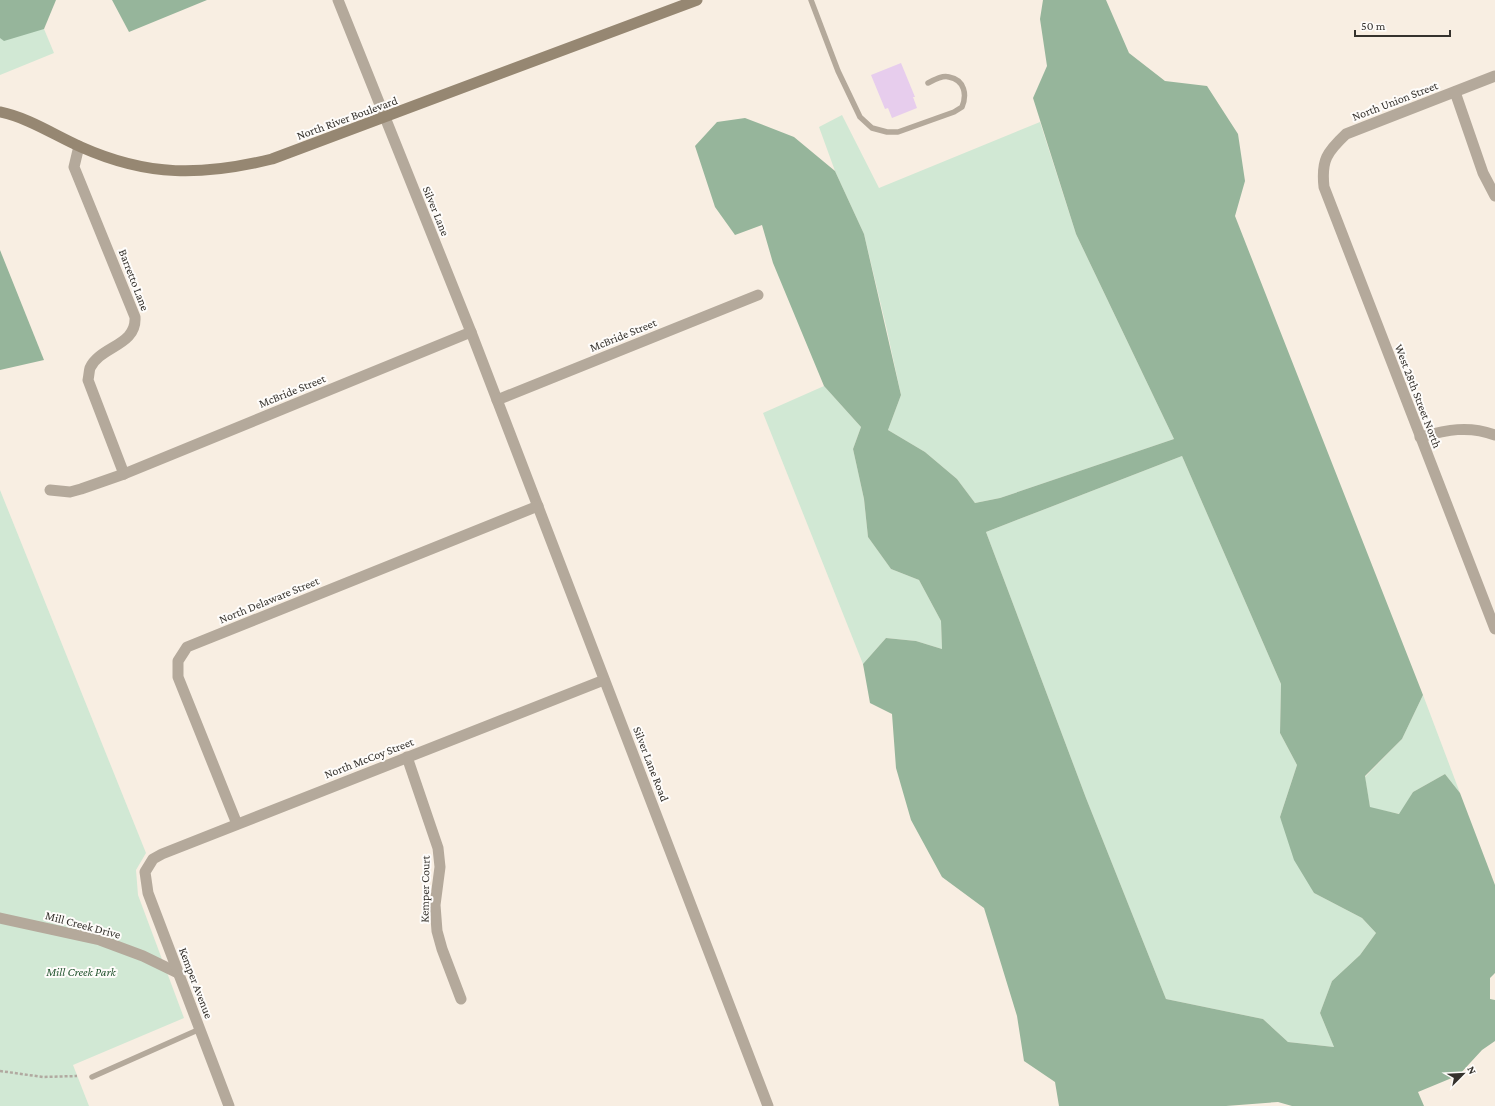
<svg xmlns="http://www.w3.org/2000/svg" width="1495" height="1106" font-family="'Crimson Pro',serif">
<rect width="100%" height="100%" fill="#f8eee2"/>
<g fill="#d1e8d4">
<path d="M 0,0 L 32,0 L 54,53 L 0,75 Z"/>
<path d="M 842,115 L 879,188 L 1040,122 L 1076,234 L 1174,439 L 1000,498 L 975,503 L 957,479 L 925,452 L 888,430 L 901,395 L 886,326 L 864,234 L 835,171 L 819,127 Z"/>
<path d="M 824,386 L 861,427 L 853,449 L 864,499 L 868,537 L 891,569 L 919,580 L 941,621 L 942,649 L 916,641 L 886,638 L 863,664 L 763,413 Z"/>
<path d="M 1182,456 L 1281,684 L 1280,733 L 1297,765 L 1280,817 L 1314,893 L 1362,918 L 1376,933 L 1360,955 L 1332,981 L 1320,1013 L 1334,1047 L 1288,1042 L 1263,1019 L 1166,999 L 1086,798 L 986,532 Z"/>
<path d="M 0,490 L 146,853 L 136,870 L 138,895 L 184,1018 L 73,1065 L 89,1106 L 0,1106 Z"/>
<path d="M 1423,695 L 1460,793 L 1445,774 L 1413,792 L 1400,814 L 1370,808 L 1365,777 L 1402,739 Z"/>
</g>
<g fill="#96b59b" fill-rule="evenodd">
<path d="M 0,0 L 56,0 L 44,29 L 4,41 L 0,38 Z"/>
<path d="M 112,0 L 207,0 L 129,32 Z"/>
<path d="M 1043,0 L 1106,0 L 1129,53 L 1165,81 L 1207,86 L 1238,134 L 1245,181 L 1235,216 L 1423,695 L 1402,739 L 1365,776 L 1370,807 L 1399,814 L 1413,792 L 1445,774 L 1460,793 L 1495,885 L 1495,973 L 1490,978 L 1490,999 L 1495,1000 L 1495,1041 L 1482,1050 L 1459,1075 L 1418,1092 L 1424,1106 L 1292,1106 L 1278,1102 L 1226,1106 L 1059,1106 L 1055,1082 L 1024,1061 L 1017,1016 L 984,908 L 942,877 L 911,820 L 896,768 L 892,714 L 870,703 L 863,664 L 886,638 L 916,641 L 942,649 L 941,621 L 919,580 L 891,569 L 868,537 L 864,499 L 853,449 L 861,427 L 824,386 L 773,263 L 762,225 L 735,235 L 715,207 L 695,146 L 717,122 L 745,118 L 794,137 L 835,171 L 864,234 L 901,395 L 888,430 L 925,452 L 957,479 L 975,503 L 1000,498 L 1174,439 L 1076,234 L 1033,98 L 1047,66 L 1040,19 ZM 1182,456 L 1281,684 L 1280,733 L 1297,765 L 1280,817 L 1294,860 L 1314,893 L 1362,918 L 1376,933 L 1360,955 L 1332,981 L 1320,1013 L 1334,1047 L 1288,1042 L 1263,1019 L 1166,999 L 1086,798 L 986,532 Z"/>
<path d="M 0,250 L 44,360 L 0,370 Z"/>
</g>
<path fill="#e7cded" d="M 901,63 L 915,97 L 913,97 L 917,108 L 892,118 L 888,108 L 885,109 L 871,75 Z"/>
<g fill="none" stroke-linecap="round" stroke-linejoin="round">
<path stroke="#b1a9a0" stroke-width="2.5" stroke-dasharray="3 2" stroke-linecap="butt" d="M 0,1071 L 43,1077 L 77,1076"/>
<g stroke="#b4a99b" stroke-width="5.5">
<path d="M 811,0 L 838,71 L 860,117 L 872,128 L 887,132 L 898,132 L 954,112 L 962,107 C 967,95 965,80 949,77 C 942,75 934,80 928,83"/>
<path d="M 92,1077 L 200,1029"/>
</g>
<g stroke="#b4a99b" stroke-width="11">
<path d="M 338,0 L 471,332 L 768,1106"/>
<path d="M 1495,76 L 1346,134 C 1327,152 1321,160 1324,187 L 1495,629"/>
<path d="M 1455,92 L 1483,173 L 1495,196"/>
<path d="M 79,146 L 74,167 L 135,317 C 137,346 100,346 90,368 C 89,371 89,376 88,380 L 124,474"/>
<path d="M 497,400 L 758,295"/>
<path d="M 1420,437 C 1447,430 1468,425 1495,435"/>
<path d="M 50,490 L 70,492 L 81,489 L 124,474 L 471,332"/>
<path d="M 407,757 L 438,848 L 440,867 L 435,905 L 437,931 L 442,949 L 461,999"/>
<path d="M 237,824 L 178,677 L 178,661 L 187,647 L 538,506"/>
<path d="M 0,918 L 100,940 L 143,956 L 178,973"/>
<path d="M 229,1106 L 148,893 L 145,872 L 153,859 L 162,854 L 604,680"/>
</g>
<path stroke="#968772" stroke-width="11" d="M 0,112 C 29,118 54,135 81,147 C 148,177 202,176 272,159 L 697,0"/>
</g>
<g text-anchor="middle" stroke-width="4" stroke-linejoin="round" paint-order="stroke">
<g font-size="12" fill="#35322d" stroke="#fefcfa">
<text transform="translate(1395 101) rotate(-21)" y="4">North Union Street</text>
<text transform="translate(347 118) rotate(-20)" y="4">North River Boulevard</text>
<text transform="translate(436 211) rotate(68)" y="4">Silver Lane</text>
<text transform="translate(134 280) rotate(69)" y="4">Barretto Lane</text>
<text transform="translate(623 335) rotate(-22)" y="4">McBride Street</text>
<text transform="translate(292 391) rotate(-22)" y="4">McBride Street</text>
<text transform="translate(1418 396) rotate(69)" y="4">West 28th Street North</text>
<text transform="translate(269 600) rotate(-22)" y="4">North Delaware Street</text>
<text transform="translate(369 758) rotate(-21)" y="4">North McCoy Street</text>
<text transform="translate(651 764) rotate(69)" y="4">Silver Lane Road</text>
<text transform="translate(425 889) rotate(-89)" y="4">Kemper Court</text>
<text transform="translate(83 925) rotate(15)" y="4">Mill Creek Drive</text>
<text transform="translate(196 983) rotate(69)" y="4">Kemper Avenue</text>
</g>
<g font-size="12" font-style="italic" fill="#245530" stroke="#fefcfa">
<text x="81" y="976">Mill Creek Park</text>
</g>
</g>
<g transform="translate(1463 1074) rotate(66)" stroke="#fefcfa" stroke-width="3" paint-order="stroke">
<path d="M0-3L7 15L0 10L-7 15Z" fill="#35322d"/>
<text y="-6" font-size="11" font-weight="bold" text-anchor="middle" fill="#35322d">N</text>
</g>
<path d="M1355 30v6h95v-6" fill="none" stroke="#35322d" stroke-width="2"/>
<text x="1361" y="30" font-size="12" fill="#35322d" stroke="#fefcfa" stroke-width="3" paint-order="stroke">50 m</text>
</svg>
